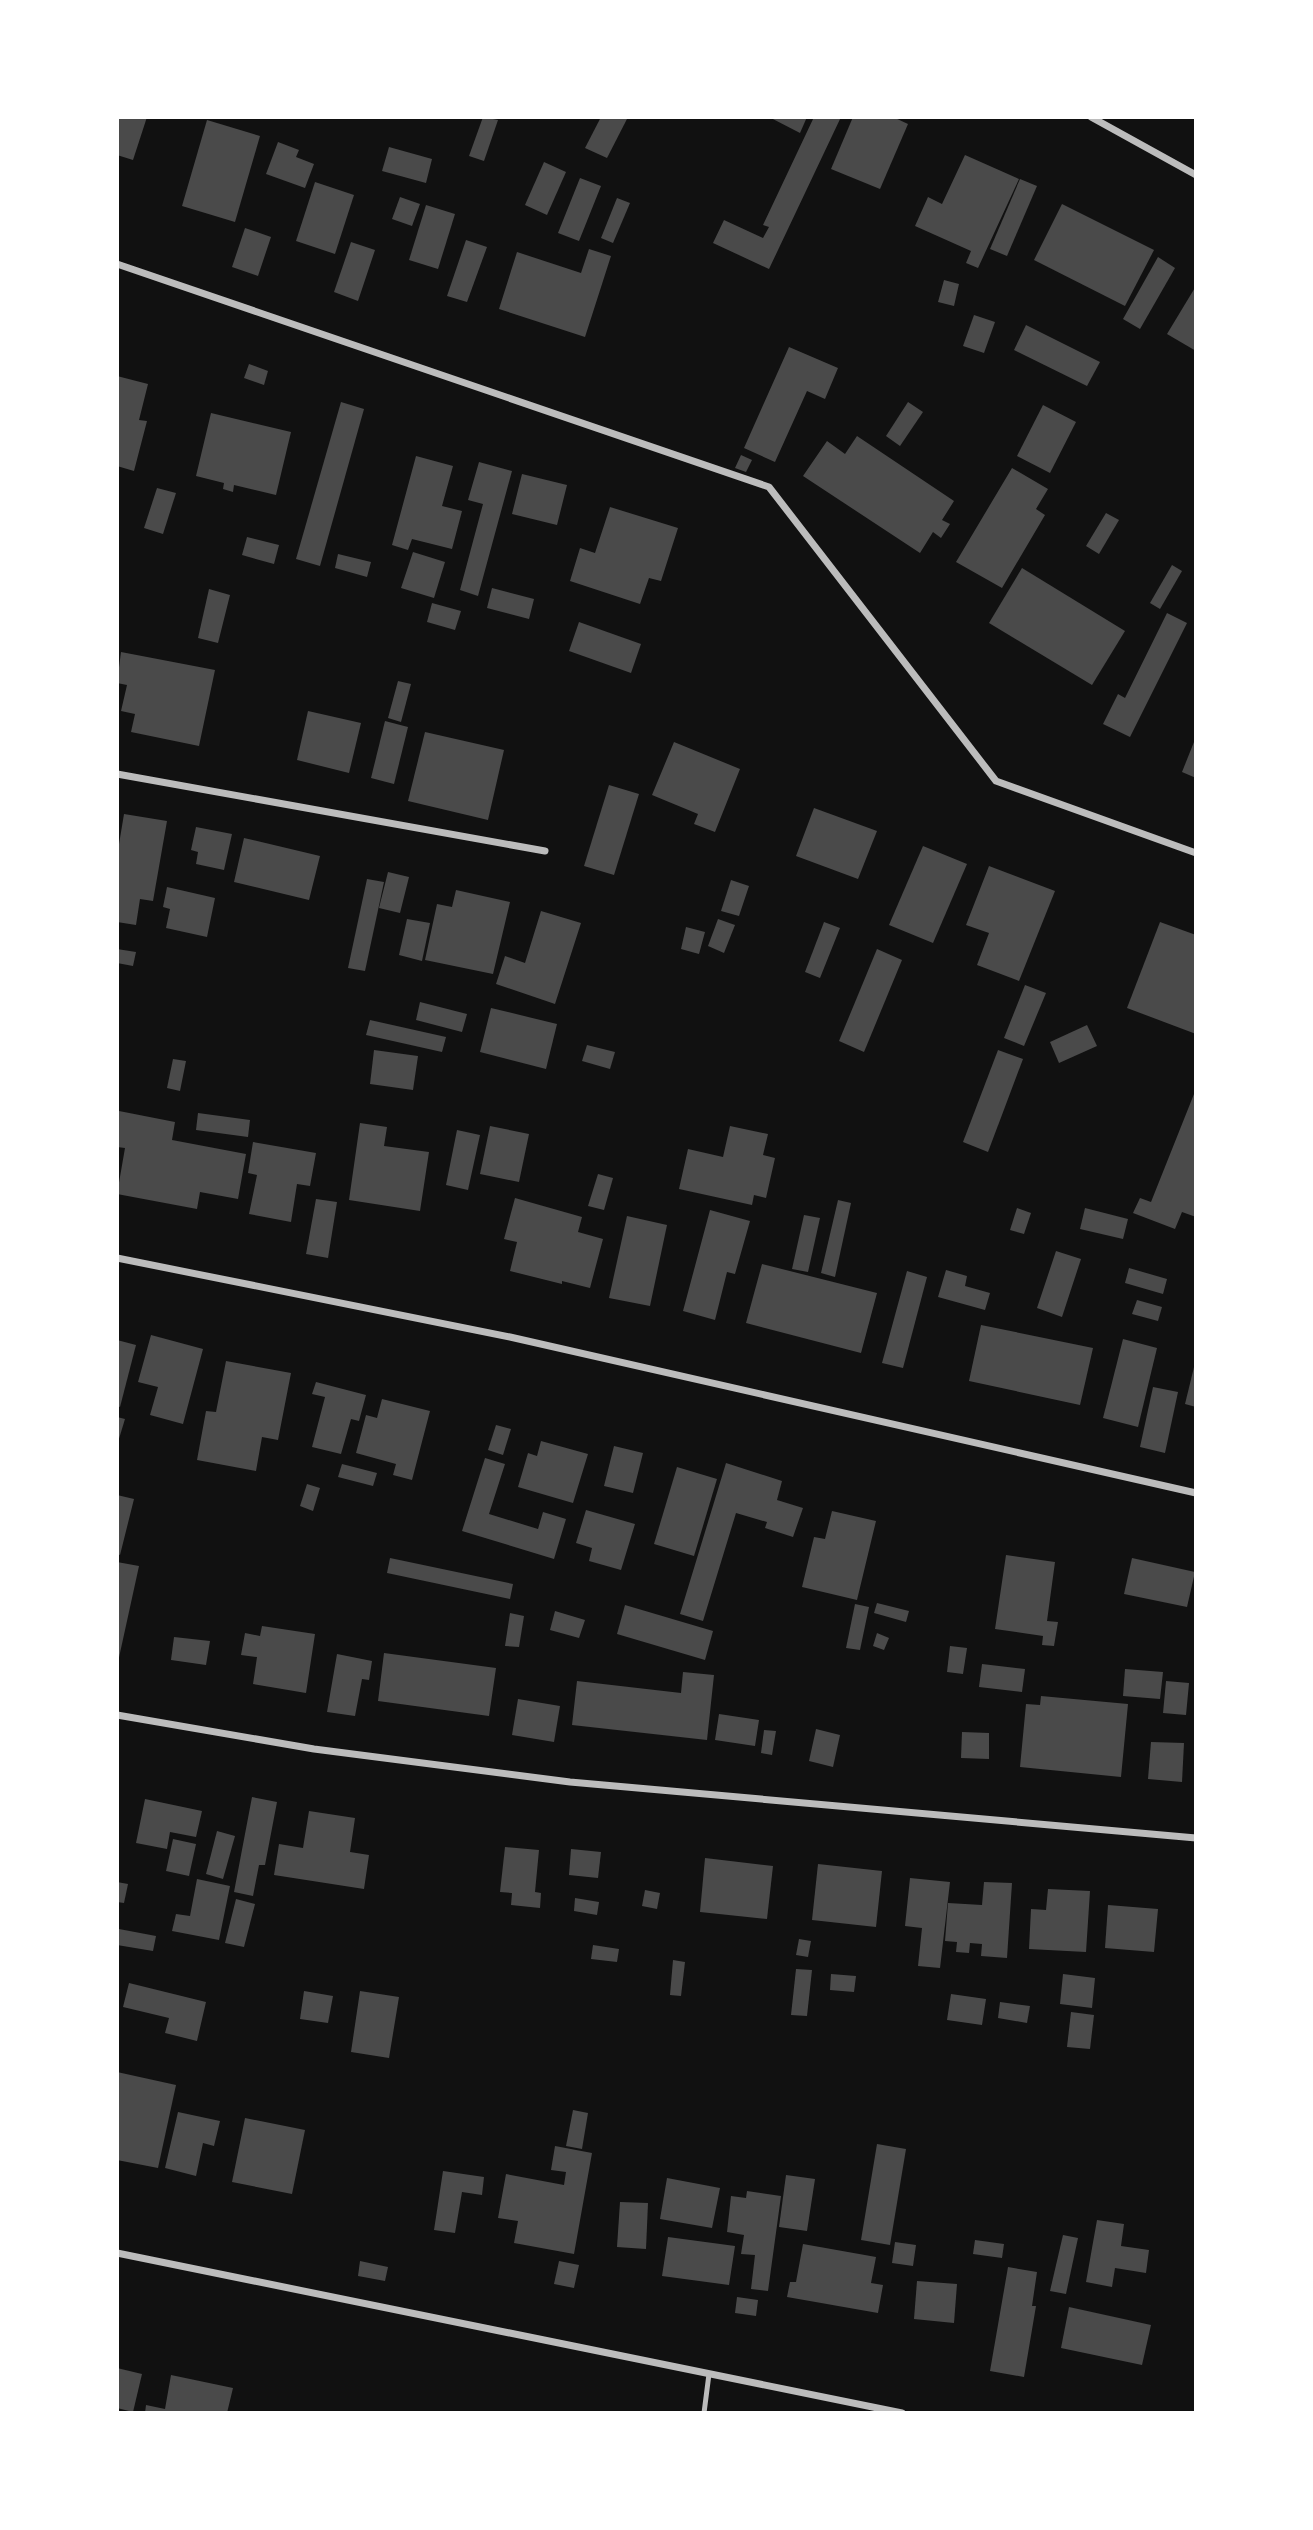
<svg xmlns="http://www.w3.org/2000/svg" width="1313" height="2530" font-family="'IBM Plex Sans',sans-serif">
<rect width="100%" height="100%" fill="#111"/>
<g fill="#4a4a4a">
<path d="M 117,117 L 147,117 L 133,160 L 117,155 Z"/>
<path d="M 483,117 L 498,120 L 484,161 L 469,156 Z"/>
<path d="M 601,117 L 628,117 L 607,158 L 585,148 Z"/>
<path d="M 769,117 L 807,117 L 800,133 Z"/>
<path d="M 814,117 L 841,117 L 769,269 L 713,243 L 724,220 L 763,238 L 769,227 L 763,225 Z"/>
<path d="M 853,117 L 893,117 L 908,124 L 880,189 L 831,169 Z"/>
<path d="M 207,120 L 260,136 L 235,222 L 182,206 Z"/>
<path d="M 278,142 L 299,150 L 296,157 L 314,164 L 305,188 L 266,174 Z"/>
<path d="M 389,147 L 432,159 L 426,183 L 382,171 Z"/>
<path d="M 965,155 L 1019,179 L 978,268 L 966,263 L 971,251 L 915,226 L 928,197 L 942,204 Z"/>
<path d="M 544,162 L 566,172 L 547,215 L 525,205 Z"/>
<path d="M 580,178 L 601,186 L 579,241 L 558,233 Z"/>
<path d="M 1020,179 L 1037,186 L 1007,256 L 990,249 Z"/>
<path d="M 315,182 L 354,195 L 335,254 L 296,241 Z"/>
<path d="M 400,197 L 420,204 L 412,226 L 392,219 Z"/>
<path d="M 617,198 L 630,203 L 613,243 L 601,238 Z"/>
<path d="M 1062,204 L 1154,250 L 1125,306 L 1034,260 Z"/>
<path d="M 426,205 L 455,214 L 438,269 L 409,260 Z"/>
<path d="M 245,228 L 271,237 L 258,276 L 232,267 Z"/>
<path d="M 466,240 L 487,247 L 467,302 L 447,296 Z"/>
<path d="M 351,242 L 375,250 L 358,301 L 334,292 Z"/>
<path d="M 589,249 L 611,256 L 585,337 L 499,309 L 517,252 L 581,273 Z"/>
<path d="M 1158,257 L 1175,268 L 1140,329 L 1123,319 Z"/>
<path d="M 944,280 L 959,284 L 954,306 L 938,302 Z"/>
<path d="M 1196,286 L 1196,351 L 1167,334 Z"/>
<path d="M 974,315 L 995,322 L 984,353 L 963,346 Z"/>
<path d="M 1026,325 L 1100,362 L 1087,386 L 1014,350 Z"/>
<path d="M 789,347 L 838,368 L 825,399 L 807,391 L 775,462 L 744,448 Z"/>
<path d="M 249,364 L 268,371 L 264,385 L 244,378 Z"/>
<path d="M 117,376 L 148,384 L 139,420 L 147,421 L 134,471 L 117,466 Z"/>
<path d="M 341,402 L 364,409 L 320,566 L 296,559 Z"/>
<path d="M 908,402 L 923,412 L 900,446 L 886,436 Z"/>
<path d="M 1043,405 L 1076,422 L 1050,473 L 1017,456 Z"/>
<path d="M 211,413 L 291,432 L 276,495 L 234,485 L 233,492 L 223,489 L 224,483 L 196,476 Z"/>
<path d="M 857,436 L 954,501 L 942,520 L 950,524 L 941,538 L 933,532 L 920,553 L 803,476 L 827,441 L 845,454 Z"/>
<path d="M 741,455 L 752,460 L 746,472 L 735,468 Z"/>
<path d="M 416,456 L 453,466 L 442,506 L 462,511 L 452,549 L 412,539 L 408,550 L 392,545 Z"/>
<path d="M 479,462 L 512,471 L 478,596 L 460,590 L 483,504 L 468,500 Z"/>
<path d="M 1012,468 L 1048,489 L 1036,509 L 1045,515 L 1002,588 L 956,562 Z"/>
<path d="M 522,474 L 567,485 L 557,525 L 512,514 Z"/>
<path d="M 157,488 L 176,493 L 163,534 L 144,528 Z"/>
<path d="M 610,507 L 678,528 L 661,581 L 649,578 L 640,604 L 570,581 L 580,548 L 595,553 Z"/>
<path d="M 1106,513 L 1119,520 L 1099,554 L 1086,546 Z"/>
<path d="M 247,537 L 279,545 L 274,564 L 242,555 Z"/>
<path d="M 413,552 L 445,562 L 434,598 L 401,588 Z"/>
<path d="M 338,554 L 371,562 L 367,577 L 335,568 Z"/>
<path d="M 1172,565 L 1182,571 L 1160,609 L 1150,603 Z"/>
<path d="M 1022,568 L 1125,631 L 1092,685 L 989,623 Z"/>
<path d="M 492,588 L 534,599 L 529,619 L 487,608 Z"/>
<path d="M 209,589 L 230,595 L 218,643 L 198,638 Z"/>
<path d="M 432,603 L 461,611 L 455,630 L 427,622 Z"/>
<path d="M 1167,613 L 1187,623 L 1130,737 L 1103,724 L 1118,694 L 1125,698 Z"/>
<path d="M 579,622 L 641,644 L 631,673 L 569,651 Z"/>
<path d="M 121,652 L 215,670 L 199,746 L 131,732 L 135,714 L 121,711 L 127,685 L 117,683 Z"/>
<path d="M 398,681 L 411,684 L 401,722 L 388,718 Z"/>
<path d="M 308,711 L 361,723 L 349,773 L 297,760 Z"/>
<path d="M 385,721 L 408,727 L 394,784 L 371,778 Z"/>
<path d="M 425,732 L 504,750 L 488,820 L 408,801 Z"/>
<path d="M 1196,737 L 1196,778 L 1182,772 Z"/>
<path d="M 674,742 L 740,769 L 715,832 L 694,824 L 698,814 L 652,795 Z"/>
<path d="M 609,785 L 639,794 L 614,875 L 584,866 Z"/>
<path d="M 814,808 L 877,831 L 858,879 L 796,856 Z"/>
<path d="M 124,814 L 167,821 L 153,901 L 140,899 L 136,925 L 117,922 L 117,856 Z"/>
<path d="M 196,827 L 232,834 L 224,870 L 196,864 L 198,852 L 191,850 Z"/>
<path d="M 244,838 L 320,856 L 309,900 L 234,882 Z"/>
<path d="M 923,846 L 967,864 L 933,943 L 889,925 Z"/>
<path d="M 989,866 L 1055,891 L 1019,981 L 977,965 L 989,933 L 966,925 Z"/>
<path d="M 388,872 L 409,877 L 400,913 L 379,908 Z"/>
<path d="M 367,879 L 384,882 L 365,971 L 348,968 Z"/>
<path d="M 731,880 L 749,886 L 739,916 L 721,911 Z"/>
<path d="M 167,887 L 215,898 L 207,937 L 166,928 L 170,909 L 163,907 Z"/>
<path d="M 456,890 L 510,902 L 493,974 L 425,960 L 437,904 L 452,907 Z"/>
<path d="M 541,911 L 581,923 L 555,1004 L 496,984 L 505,956 L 525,963 Z"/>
<path d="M 407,919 L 430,923 L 422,961 L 399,955 Z"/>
<path d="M 718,919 L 735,925 L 724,953 L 708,946 Z"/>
<path d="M 824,922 L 840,928 L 820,978 L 805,972 Z"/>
<path d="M 1160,922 L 1196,935 L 1196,1034 L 1127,1008 Z"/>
<path d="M 686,927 L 705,932 L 699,954 L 681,949 Z"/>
<path d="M 117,949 L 136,952 L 133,966 L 117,963 Z"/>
<path d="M 877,949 L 902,960 L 864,1052 L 839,1041 Z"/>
<path d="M 1025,985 L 1046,993 L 1024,1046 L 1004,1038 Z"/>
<path d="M 420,1002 L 467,1014 L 462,1032 L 416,1020 Z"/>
<path d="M 491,1008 L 557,1024 L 546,1069 L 480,1052 Z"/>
<path d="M 370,1020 L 446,1037 L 442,1052 L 366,1035 Z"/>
<path d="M 1087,1025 L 1097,1046 L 1059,1063 L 1050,1042 Z"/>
<path d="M 587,1045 L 615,1052 L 610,1069 L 582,1061 Z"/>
<path d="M 374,1050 L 418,1056 L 413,1090 L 370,1084 Z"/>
<path d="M 998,1050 L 1023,1059 L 988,1152 L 963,1142 Z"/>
<path d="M 173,1059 L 186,1061 L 180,1091 L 167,1088 Z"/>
<path d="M 1196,1089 L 1196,1217 L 1182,1212 L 1175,1229 L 1133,1213 L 1140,1198 L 1151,1202 Z"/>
<path d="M 119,1111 L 175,1122 L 172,1140 L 246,1154 L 238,1199 L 200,1192 L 197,1209 L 117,1194 L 125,1148 L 117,1147 Z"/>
<path d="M 198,1113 L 250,1120 L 248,1137 L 196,1130 Z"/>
<path d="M 360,1123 L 387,1127 L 384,1146 L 429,1152 L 420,1211 L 349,1200 Z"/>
<path d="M 490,1126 L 529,1134 L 519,1182 L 480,1174 Z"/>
<path d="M 730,1126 L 768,1134 L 763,1155 L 775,1158 L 766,1198 L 754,1195 L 752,1205 L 679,1189 L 688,1149 L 723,1157 Z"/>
<path d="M 457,1130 L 480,1135 L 468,1190 L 446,1185 Z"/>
<path d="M 253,1142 L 316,1153 L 310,1186 L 297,1184 L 291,1222 L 249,1214 L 257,1175 L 248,1173 Z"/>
<path d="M 598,1174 L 613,1178 L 604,1210 L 588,1206 Z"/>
<path d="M 515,1198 L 582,1217 L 578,1232 L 603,1239 L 590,1288 L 562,1281 L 562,1284 L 510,1271 L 517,1242 L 504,1239 Z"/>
<path d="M 316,1199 L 337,1202 L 328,1258 L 306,1254 Z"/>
<path d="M 838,1200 L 851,1203 L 835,1277 L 821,1273 Z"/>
<path d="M 1017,1208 L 1031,1213 L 1024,1234 L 1010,1230 Z"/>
<path d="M 1085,1208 L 1128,1219 L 1123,1239 L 1080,1229 Z"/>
<path d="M 710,1210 L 750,1221 L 735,1274 L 727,1272 L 715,1320 L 683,1311 Z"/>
<path d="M 804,1215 L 820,1218 L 808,1272 L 792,1269 Z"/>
<path d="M 627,1216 L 667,1225 L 650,1306 L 609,1298 Z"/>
<path d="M 1056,1251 L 1081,1259 L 1062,1317 L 1037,1308 Z"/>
<path d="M 762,1264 L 877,1293 L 861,1353 L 746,1323 Z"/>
<path d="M 1129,1268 L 1167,1279 L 1163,1294 L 1125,1283 Z"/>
<path d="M 946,1270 L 967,1276 L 965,1286 L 990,1293 L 985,1310 L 938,1297 Z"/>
<path d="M 907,1271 L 927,1277 L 903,1368 L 882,1363 Z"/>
<path d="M 1137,1300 L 1162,1307 L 1158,1321 L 1132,1314 Z"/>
<path d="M 981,1325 L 1093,1348 L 1080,1405 L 969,1381 Z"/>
<path d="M 151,1335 L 203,1349 L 183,1424 L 150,1415 L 158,1387 L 138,1382 Z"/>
<path d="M 1123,1339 L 1157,1348 L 1138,1427 L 1103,1418 Z"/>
<path d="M 117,1340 L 136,1345 L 120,1407 L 117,1406 Z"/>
<path d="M 226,1361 L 291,1373 L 278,1440 L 262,1437 L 256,1471 L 197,1460 L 206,1411 L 216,1412 Z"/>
<path d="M 1195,1363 L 1196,1364 L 1196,1407 L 1185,1404 Z"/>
<path d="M 316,1382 L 366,1395 L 359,1421 L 351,1419 L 341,1454 L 312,1447 L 325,1397 L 312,1394 Z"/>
<path d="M 1153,1387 L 1178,1392 L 1165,1453 L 1140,1447 Z"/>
<path d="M 382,1399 L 430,1411 L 412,1480 L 393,1475 L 396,1464 L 356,1453 L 366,1415 L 377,1418 Z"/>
<path d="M 117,1417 L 125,1419 L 118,1442 L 117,1442 Z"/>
<path d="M 496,1425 L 511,1429 L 503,1455 L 488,1450 Z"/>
<path d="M 541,1441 L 588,1454 L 573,1503 L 518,1487 L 528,1453 L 537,1456 Z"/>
<path d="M 614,1446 L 643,1453 L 633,1493 L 604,1486 Z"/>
<path d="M 485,1458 L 505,1464 L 489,1514 L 538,1529 L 543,1512 L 566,1519 L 554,1559 L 462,1531 Z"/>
<path d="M 726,1463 L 782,1481 L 777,1500 L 803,1508 L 793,1537 L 765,1528 L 767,1522 L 736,1513 L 703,1621 L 680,1614 Z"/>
<path d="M 342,1464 L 377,1473 L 373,1486 L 338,1477 Z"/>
<path d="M 677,1467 L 717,1479 L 694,1556 L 654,1544 Z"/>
<path d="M 307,1484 L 320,1488 L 313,1511 L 300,1506 Z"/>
<path d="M 117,1495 L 134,1499 L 120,1555 L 117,1554 Z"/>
<path d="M 586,1510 L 635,1524 L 621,1570 L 589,1561 L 592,1548 L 576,1543 Z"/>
<path d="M 832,1511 L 876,1521 L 857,1600 L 802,1587 L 814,1537 L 825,1539 Z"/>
<path d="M 1006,1555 L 1055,1562 L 1047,1621 L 1058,1622 L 1054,1646 L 1042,1645 L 1043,1636 L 995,1629 Z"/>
<path d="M 390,1558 L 513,1584 L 510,1599 L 387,1573 Z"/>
<path d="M 1132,1558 L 1195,1572 L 1187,1607 L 1124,1594 Z"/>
<path d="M 117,1562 L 139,1566 L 118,1662 L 117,1662 Z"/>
<path d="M 877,1603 L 909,1611 L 906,1622 L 874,1613 Z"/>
<path d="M 855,1604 L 869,1607 L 860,1650 L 846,1648 Z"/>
<path d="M 625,1605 L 713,1631 L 705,1660 L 617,1634 Z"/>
<path d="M 555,1611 L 585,1620 L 579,1638 L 550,1630 Z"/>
<path d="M 510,1613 L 524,1616 L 519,1647 L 505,1646 Z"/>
<path d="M 262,1626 L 315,1634 L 306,1693 L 253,1684 L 257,1657 L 241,1655 L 245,1633 L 260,1636 Z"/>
<path d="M 877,1633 L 889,1638 L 884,1650 L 873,1646 Z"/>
<path d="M 174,1637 L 210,1641 L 206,1665 L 171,1660 Z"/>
<path d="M 950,1646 L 967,1648 L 963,1674 L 947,1672 Z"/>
<path d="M 384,1653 L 496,1668 L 489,1716 L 378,1701 Z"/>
<path d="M 337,1654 L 372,1661 L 369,1680 L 362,1679 L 355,1716 L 327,1712 Z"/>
<path d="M 982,1664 L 1025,1669 L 1022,1692 L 979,1687 Z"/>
<path d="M 1125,1669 L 1163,1672 L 1160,1699 L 1123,1696 Z"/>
<path d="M 683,1672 L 714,1675 L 707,1740 L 572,1725 L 577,1681 L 681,1693 Z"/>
<path d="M 1166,1681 L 1189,1683 L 1186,1715 L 1163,1713 Z"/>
<path d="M 1041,1696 L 1128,1704 L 1121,1777 L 1020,1767 L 1026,1704 L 1040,1705 Z"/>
<path d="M 518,1699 L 560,1706 L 554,1742 L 512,1735 Z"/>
<path d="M 719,1714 L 759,1720 L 755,1746 L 715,1740 Z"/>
<path d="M 816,1729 L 840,1735 L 833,1767 L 809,1761 Z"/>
<path d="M 764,1730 L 776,1731 L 772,1755 L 761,1753 Z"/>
<path d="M 962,1732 L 989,1733 L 989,1759 L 961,1758 Z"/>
<path d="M 1151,1742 L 1184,1743 L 1182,1782 L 1148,1779 Z"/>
<path d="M 252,1797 L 277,1802 L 265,1865 L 259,1865 L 253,1896 L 234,1892 Z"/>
<path d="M 145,1799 L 202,1811 L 196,1837 L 170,1832 L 167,1849 L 136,1843 Z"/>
<path d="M 309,1811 L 355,1818 L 350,1852 L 369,1855 L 364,1889 L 274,1875 L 279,1844 L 303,1848 Z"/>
<path d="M 217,1831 L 235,1836 L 223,1879 L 206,1874 Z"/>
<path d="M 173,1839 L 196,1844 L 189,1876 L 166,1871 Z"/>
<path d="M 505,1847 L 539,1850 L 535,1892 L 541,1893 L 540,1908 L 511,1905 L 512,1893 L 500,1892 Z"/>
<path d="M 571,1849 L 601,1852 L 598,1878 L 569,1875 Z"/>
<path d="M 705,1858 L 773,1866 L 767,1919 L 700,1912 Z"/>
<path d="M 818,1864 L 882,1871 L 876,1927 L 812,1920 Z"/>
<path d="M 910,1878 L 950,1882 L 940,1968 L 918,1966 L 922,1928 L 905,1926 Z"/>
<path d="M 197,1879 L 230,1886 L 219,1940 L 172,1931 L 176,1914 L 190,1916 Z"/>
<path d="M 117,1882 L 128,1884 L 124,1903 L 117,1902 Z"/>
<path d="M 984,1882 L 1012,1883 L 1007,1958 L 981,1956 L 982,1944 L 970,1943 L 969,1953 L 956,1952 L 957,1942 L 945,1941 L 948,1903 L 982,1905 Z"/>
<path d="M 1048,1889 L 1090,1891 L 1086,1952 L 1029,1949 L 1031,1909 L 1046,1910 Z"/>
<path d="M 645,1890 L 660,1893 L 657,1909 L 642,1906 Z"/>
<path d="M 575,1898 L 599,1902 L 597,1915 L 574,1911 Z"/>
<path d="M 236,1899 L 255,1904 L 244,1947 L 225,1943 Z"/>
<path d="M 1108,1905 L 1158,1909 L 1154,1952 L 1105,1948 Z"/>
<path d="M 119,1929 L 156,1936 L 153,1951 L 117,1945 Z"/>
<path d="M 799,1939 L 811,1941 L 808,1957 L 796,1955 Z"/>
<path d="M 593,1945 L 619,1949 L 617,1962 L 591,1959 Z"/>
<path d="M 673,1960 L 685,1962 L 681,1996 L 670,1995 Z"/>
<path d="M 796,1969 L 812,1970 L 807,2016 L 791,2015 Z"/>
<path d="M 831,1974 L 856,1976 L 854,1992 L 830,1990 Z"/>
<path d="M 1063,1974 L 1095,1978 L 1092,2008 L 1060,2004 Z"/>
<path d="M 129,1983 L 206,2002 L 197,2041 L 165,2033 L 169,2018 L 123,2007 Z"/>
<path d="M 304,1991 L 333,1996 L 328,2023 L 300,2019 Z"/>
<path d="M 360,1991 L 399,1997 L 389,2058 L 351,2052 Z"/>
<path d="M 951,1994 L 986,1999 L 982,2025 L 947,2020 Z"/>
<path d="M 1000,2002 L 1030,2006 L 1027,2023 L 998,2018 Z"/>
<path d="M 1071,2012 L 1094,2015 L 1090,2049 L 1067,2047 Z"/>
<path d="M 117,2072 L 176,2085 L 158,2168 L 117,2160 Z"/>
<path d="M 573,2110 L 588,2113 L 582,2149 L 566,2146 Z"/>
<path d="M 178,2112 L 220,2121 L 214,2146 L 203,2143 L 196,2176 L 165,2168 Z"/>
<path d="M 245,2118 L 305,2130 L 292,2194 L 232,2182 Z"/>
<path d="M 877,2144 L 906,2149 L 890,2245 L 861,2240 Z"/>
<path d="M 555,2146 L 592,2153 L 574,2254 L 514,2243 L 518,2221 L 498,2218 L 506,2174 L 564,2185 L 566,2172 L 551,2170 Z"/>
<path d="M 443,2171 L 484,2177 L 482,2195 L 462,2192 L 455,2233 L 434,2230 Z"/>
<path d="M 786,2175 L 815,2179 L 807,2231 L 779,2227 Z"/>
<path d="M 667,2178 L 720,2188 L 712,2228 L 660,2219 Z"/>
<path d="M 747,2191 L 781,2196 L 768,2291 L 751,2289 L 755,2255 L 741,2254 L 744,2235 L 727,2232 L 731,2196 L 746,2198 Z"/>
<path d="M 620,2202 L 648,2203 L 646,2249 L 617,2247 Z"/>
<path d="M 1097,2220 L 1124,2224 L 1121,2246 L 1149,2250 L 1146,2273 L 1115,2268 L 1112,2287 L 1086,2282 Z"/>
<path d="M 1063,2235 L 1078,2238 L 1066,2294 L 1050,2291 Z"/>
<path d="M 668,2237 L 735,2246 L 729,2285 L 662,2276 Z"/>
<path d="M 975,2240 L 1004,2244 L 1002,2258 L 973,2254 Z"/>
<path d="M 895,2242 L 916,2245 L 913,2266 L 892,2263 Z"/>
<path d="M 803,2244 L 876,2257 L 871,2283 L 883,2285 L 878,2313 L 787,2297 L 790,2282 L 796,2282 Z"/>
<path d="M 360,2261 L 388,2267 L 385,2281 L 358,2276 Z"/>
<path d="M 559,2261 L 579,2265 L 574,2288 L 554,2284 Z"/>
<path d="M 1008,2267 L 1037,2272 L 1032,2306 L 1036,2306 L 1024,2377 L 990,2371 Z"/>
<path d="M 917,2281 L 957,2284 L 954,2323 L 914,2319 Z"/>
<path d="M 737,2297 L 758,2300 L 756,2316 L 735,2313 Z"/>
<path d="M 1069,2307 L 1151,2325 L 1142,2365 L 1061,2348 Z"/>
<path d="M 117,2368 L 142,2374 L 133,2412 L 117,2408 Z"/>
<path d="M 171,2375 L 233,2388 L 227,2413 L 145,2413 L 146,2405 L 165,2409 Z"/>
</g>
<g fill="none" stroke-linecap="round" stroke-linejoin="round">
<path stroke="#bcbcbc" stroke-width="5" d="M 704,2413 L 709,2374"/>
<g stroke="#bcbcbc" stroke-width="7">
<path d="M 1091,117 L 1196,175"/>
<path d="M 117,264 L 769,487 L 996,781 L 1196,853"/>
<path d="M 117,774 L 545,851"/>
<path d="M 117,1258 L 510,1337 L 1196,1493"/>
<path d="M 117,1715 L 314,1749 L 570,1782 L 1196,1838"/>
<path d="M 117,2253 L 902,2413"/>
</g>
</g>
<rect width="1313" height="2530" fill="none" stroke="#ffffff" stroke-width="238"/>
</svg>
